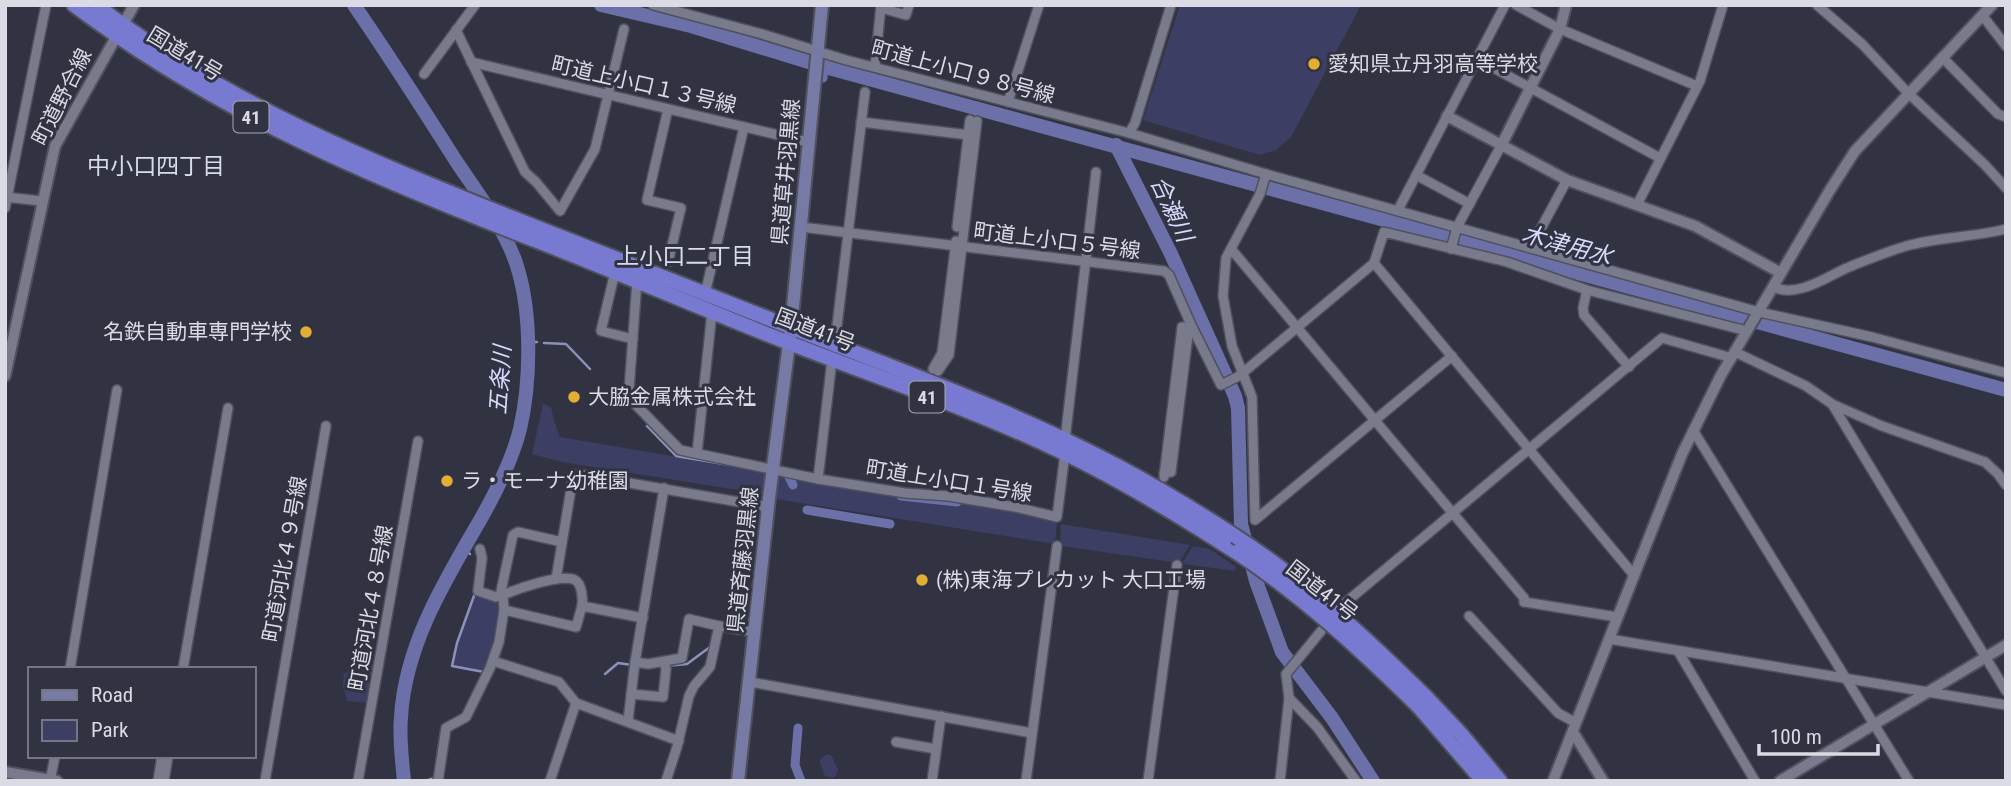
<svg xmlns="http://www.w3.org/2000/svg" width="2011" height="786" font-family="'Roboto Condensed','Noto Sans JP',sans-serif">
<rect width="100%" height="100%" fill="#323342"/>
<g fill="#3c3e63">
<path d="M 1180,5 L 1361,5 L 1291,137 L 1276,150 L 1260,155 L 1143,120 Z"/>
<path d="M 543,404 L 551,407 L 554,421 L 560,437 L 765,472 L 763,494 L 562,462 L 532,454 Z"/>
<path d="M 779,475 L 887,495 L 1013,510 L 1057,520 L 1055,544 L 776,499 Z"/>
<path d="M 1061,524 L 1190,545 L 1179,563 L 1062,546 L 1060,543 Z"/>
<path d="M 1193,546 L 1210,549 L 1236,567 L 1235,571 L 1184,564 L 1183,562 Z"/>
<path d="M 475,593 L 495,600 L 501,607 L 497,640 L 485,671 L 453,665 L 457,643 Z"/>
<path d="M 360,663 L 373,665 L 366,703 L 347,701 L 343,684 L 344,674 Z"/>
<path d="M 827,754 L 832,756 L 838,770 L 836,776 L 832,778 L 825,776 L 819,760 Z"/>
</g>
<g fill="none" stroke-linecap="round" stroke-linejoin="round">
<g stroke="#8d90bb" stroke-width="2.5">
<path d="M 975,118 L 977,108"/>
<path d="M 527,342 L 537,342"/>
<path d="M 544,343 L 566,344 L 590,369"/>
<path d="M 647,426 L 676,456 L 730,465"/>
<path d="M 463,549 L 470,554"/>
<path d="M 475,593 L 457,643 L 452,666 L 484,672"/>
<path d="M 733,603 L 739,578 L 740,506"/>
<path d="M 653,667 L 687,664 L 710,647"/>
<path d="M 605,674 L 618,663 L 632,665"/>
<path d="M 464,713 L 477,684"/>
<path d="M 425,781 L 434,778 L 441,732"/>
</g>
<g stroke="#6c70a9" stroke-width="9">
<path d="M 823,78 L 825,55"/>
<path d="M 789,477 L 793,485"/>
<path d="M 901,496 L 957,502"/>
<path d="M 807,510 L 890,524"/>
<path d="M 798,728 L 795,765 L 801,781"/>
</g>
<g stroke="#6c70a9" stroke-width="14">
<path d="M 354,5 C 389,56 423,109 456,161 C 478,194 505,228 517,266 C 532,314 531,381 520,429 C 512,461 495,494 479,522 C 444,582 405,646 401,717 C 399,738 402,760 404,781"/>
<path d="M 601,5 L 691,26 L 825,67 L 2006,390"/>
<path d="M 1116,145 L 1171,254 L 1235,396 L 1238,408 L 1241,524 L 1256,581 L 1282,652 L 1332,718 L 1373,781"/>
</g>
<defs>
<g id="minor">
<path d="M 653,5 L 762,34 L 846,60 L 1129,133 L 1266,174 L 1759,312 L 1872,337 L 2006,373"/>
<path d="M 1516,5 L 1560,29 L 1697,86"/>
<path d="M 1817,5 L 1862,44 L 1908,93 L 1985,165 L 2006,188"/>
<path d="M 881,8 L 906,15 L 909,5"/>
<path d="M 1982,15 L 2006,46"/>
<path d="M 456,30 L 525,172 L 536,182 L 560,211 L 595,149 L 624,29"/>
<path d="M 1942,57 L 1998,114 L 2006,117"/>
<path d="M 1477,59 L 1660,158"/>
<path d="M 471,62 L 808,142"/>
<path d="M 875,66 L 881,5"/>
<path d="M 424,74 L 475,5"/>
<path d="M 1008,102 L 1039,5"/>
<path d="M 668,109 L 647,200 L 681,208 L 668,262"/>
<path d="M 861,122 L 969,135"/>
<path d="M 1129,133 L 1135,123 L 1171,5"/>
<path d="M 1266,174 L 1260,194 L 1226,258 L 1223,296 L 1232,346 L 1252,397 L 1255,520 L 1452,356"/>
<path d="M 1416,175 L 1470,204"/>
<path d="M 5,197 L 42,201"/>
<path d="M 1637,205 L 1700,81 L 1723,5"/>
<path d="M 5,208 L 46,5"/>
<path d="M 1398,210 L 1505,5"/>
<path d="M 801,227 L 1164,271 L 1169,275 L 1192,327 L 1221,385 L 1239,376 L 1374,263 L 1384,232 L 1507,262 L 1587,290 L 1583,308 L 1584,315 L 1629,367"/>
<path d="M 957,227 L 970,120"/>
<path d="M 1531,247 L 1567,180"/>
<path d="M 1451,249 L 1457,227 L 1502,144"/>
<path d="M 1232,250 L 1524,598 L 1524,602 L 1617,617"/>
<path d="M 1374,263 L 1633,574"/>
<path d="M 615,272 L 601,331 L 633,339"/>
<path d="M 637,281 L 629,390 L 632,401 L 680,450 L 818,479 L 905,493 L 948,496 L 1015,507 L 1057,517 L 1065,453"/>
<path d="M 1773,287 C 1800,299 1829,274 1854,265 C 1872,258 1891,250 1910,245 C 1941,237 1974,237 2006,229"/>
<path d="M 1587,290 L 1747,331"/>
<path d="M 705,294 L 744,127"/>
<path d="M 836,334 L 865,92"/>
<path d="M 1735,352 L 1806,386 L 1832,404 L 2006,691"/>
<path d="M 933,369 L 942,353 L 956,241"/>
<path d="M 938,371 L 949,355 L 977,121"/>
<path d="M 1832,404 L 1882,426 L 1985,462 L 1998,474 L 2006,485"/>
<path d="M 1693,430 L 1909,781"/>
<path d="M 1065,440 L 1096,172"/>
<path d="M 697,453 L 712,312"/>
<path d="M 1164,473 L 1171,472 L 1189,327"/>
<path d="M 1164,477 L 1182,327 L 1192,327"/>
<path d="M 818,479 L 832,360"/>
<path d="M 664,488 L 635,662 L 648,664 L 682,658 L 689,619 L 719,626"/>
<path d="M 480,549 L 482,558 L 478,591 L 496,597 L 503,595 L 501,591 L 513,535 L 518,532 L 562,542"/>
<path d="M 556,579 L 573,477 L 577,474 L 768,507"/>
<path d="M 1345,603 L 1662,338 L 1732,358"/>
<path d="M 504,610 L 576,627 L 582,606 L 643,618"/>
<path d="M 1469,616 L 1558,713 L 1576,723"/>
<path d="M 1609,639 L 2006,705"/>
<path d="M 1678,651 L 1755,781"/>
<path d="M 493,661 L 559,682 L 576,703 L 679,741"/>
<path d="M 70,669 L 117,390"/>
<path d="M 183,669 L 228,408"/>
<path d="M 750,682 L 1032,733"/>
<path d="M 631,694 L 663,697 L 666,669 L 664,662"/>
<path d="M 1289,698 L 1317,727 L 1356,781"/>
<path d="M 628,721 L 635,662"/>
<path d="M 896,742 L 936,749"/>
<path d="M 50,781 L 55,756"/>
<path d="M 158,781 L 162,756"/>
<path d="M 164,781 L 168,756"/>
<path d="M 265,781 L 326,426"/>
<path d="M 358,781 L 418,441"/>
<path d="M 438,781 L 446,728 L 466,717 L 490,668 L 499,642 L 504,610 L 503,595 C 517,589 561,573 575,580 C 582,584 583,599 582,606"/>
<path d="M 550,781 L 576,703"/>
<path d="M 666,781 L 677,747 L 689,696 L 694,686 L 710,667 L 719,626 L 755,632"/>
<path d="M 932,781 L 941,716"/>
<path d="M 1026,781 L 1057,546"/>
<path d="M 1148,781 L 1177,565"/>
<path d="M 1280,781 L 1289,698 L 1286,674 L 1321,631"/>
</g>
<g id="tertiary">
<path d="M 1447,116 L 1567,180 L 1695,226 L 1781,273"/>
<path d="M 1502,144 L 1560,29 L 1566,5"/>
<path d="M 5,376 L 55,146 L 134,5"/>
<path d="M 1573,732 L 1603,781"/>
<path d="M 5,772 L 57,781"/>
<path d="M 1553,781 L 1682,454 L 1721,375 L 1830,190 L 1855,151 L 1992,5"/>
<path d="M 1780,781 L 2006,645"/>
</g>
<path id="secondary" d="M 738,781 L 769,498 L 791,328 L 822,5"/>
<g id="trunk">
<path d="M 74,5 C 218,113 373,178 540,242 C 624,275 707,311 792,344 C 882,379 975,410 1062,452 C 1123,481 1180,516 1236,552"/>
<path d="M 96,5 C 223,102 370,161 518,220 C 610,256 702,293 795,329 C 904,372 1017,412 1121,468 C 1160,489 1198,512 1235,536"/>
<path d="M 1427,698 L 1461,734 L 1500,781"/>
<path d="M 1419,707 L 1483,781"/>
</g>
</defs>
<use href="#minor" stroke="#50515d" stroke-width="12"/>
<use href="#tertiary" stroke="#50515d" stroke-width="14"/>
<use href="#secondary" stroke="#50515d" stroke-width="16"/>
<use href="#trunk" stroke="#50515d" stroke-width="18"/>
<use href="#minor" stroke="#797b8c" stroke-width="9"/>
<use href="#tertiary" stroke="#797b8c" stroke-width="10"/>
<use href="#secondary" stroke="#787aa6" stroke-width="12"/>
<use href="#trunk" stroke="#787ad2" stroke-width="14"/>
<defs>
<g id="trunk-bridge">
<path d="M 1235,536 C 1306,582 1367,639 1427,698"/>
<path d="M 1236,552 C 1303,596 1362,651 1419,707"/>
</g>
</defs>
<use href="#trunk-bridge" stroke="#50515d" stroke-width="18" stroke-linecap="butt"/>
<use href="#trunk-bridge" stroke="#787ad2" stroke-width="14"/>
</g>
<g fill="#e2af34" stroke="#323342" stroke-width="2.5">
<circle cx="1314" cy="64" r="7"/>
<circle cx="306" cy="332" r="7"/>
<circle cx="574" cy="397" r="7"/>
<circle cx="447" cy="481" r="7"/>
<circle cx="922" cy="580" r="7"/>
</g>
<g text-anchor="middle" stroke-width="6" stroke-linejoin="round" paint-order="stroke">
<g fill="#323342" stroke="#a8a9b3" stroke-width="2">
<rect x="233.5" y="101.5" width="35" height="31" rx="5"/>
<rect x="909.5" y="381.5" width="35" height="31" rx="5"/>
</g>
<g font-size="19" font-weight="bold" fill="#dadbe4">
<text x="251" y="124">41</text>
<text x="927" y="404">41</text>
</g>
<g font-size="21" fill="#dadbe4" stroke="#323342">
<text transform="translate(185 54) rotate(31)" y="7">国道41号</text>
<text transform="translate(963 72) rotate(15)" y="7">町道上小口９８号線</text>
<text transform="translate(644 85) rotate(13)" y="7">町道上小口１３号線</text>
<text transform="translate(62 97) rotate(-63)" y="7">町道野合線</text>
<text transform="translate(786 172) rotate(-85)" y="7">県道草井羽黒線</text>
<text transform="translate(1057 241) rotate(7)" y="7">町道上小口５号線</text>
<text transform="translate(815 330) rotate(21)" y="7">国道41号</text>
<text transform="translate(949 481) rotate(9)" y="7">町道上小口１号線</text>
<text transform="translate(285 559) rotate(-80)" y="7">町道河北４９号線</text>
<text transform="translate(743 560) rotate(-84)" y="7">県道斉藤羽黒線</text>
<text transform="translate(1322 591) rotate(38)" y="7">国道41号</text>
<text transform="translate(371 608) rotate(-80)" y="7">町道河北４８号線</text>
</g>
<g font-size="21" fill="#dadbe4" stroke="#323342" text-anchor="start">
<text x="1328" y="71">愛知県立丹羽高等学校</text>
<text x="292" y="339" text-anchor="end">名鉄自動車専門学校</text>
<text x="588" y="404">大脇金属株式会社</text>
<text x="461" y="488">ラ・モーナ幼稚園</text>
<text x="936" y="587">(株)東海プレカット 大口工場</text>
</g>
<g font-size="23" fill="#d9dbee" stroke="#323342">
<text x="156" y="174">中小口四丁目</text>
<text x="685" y="264">上小口二丁目</text>
</g>
<g font-size="23" font-style="italic" fill="#d6dafc" stroke="#323342">
<text transform="translate(1172 209) rotate(65)" y="8">合瀬川</text>
<text transform="translate(1567 245) rotate(15)" y="8">木津用水</text>
<text transform="translate(500 380) rotate(-86)" y="8">五条川</text>
</g>
</g>
<rect width="2011" height="786" fill="none" stroke="#dadbe4" stroke-width="14"/>
<rect x="28" y="667" width="228" height="91" fill="#323342" stroke="#757683" stroke-width="2"/>
<rect x="42" y="690" width="35" height="10" fill="#787aa6" stroke="#757683" stroke-width="2"/>
<text x="91" y="702" font-size="21" fill="#dadbe4">Road</text>
<rect x="42" y="720" width="35" height="21" fill="#3c3e63" stroke="#757683" stroke-width="2"/>
<text x="91" y="737" font-size="21" fill="#dadbe4">Park</text>
<path d="M1759 744v10h119v-10" fill="none" stroke="#dadbe4" stroke-width="3.5"/>
<text x="1770" y="744" font-size="21" fill="#dadbe4" stroke="#323342" stroke-width="5" paint-order="stroke">100 m</text>
</svg>
